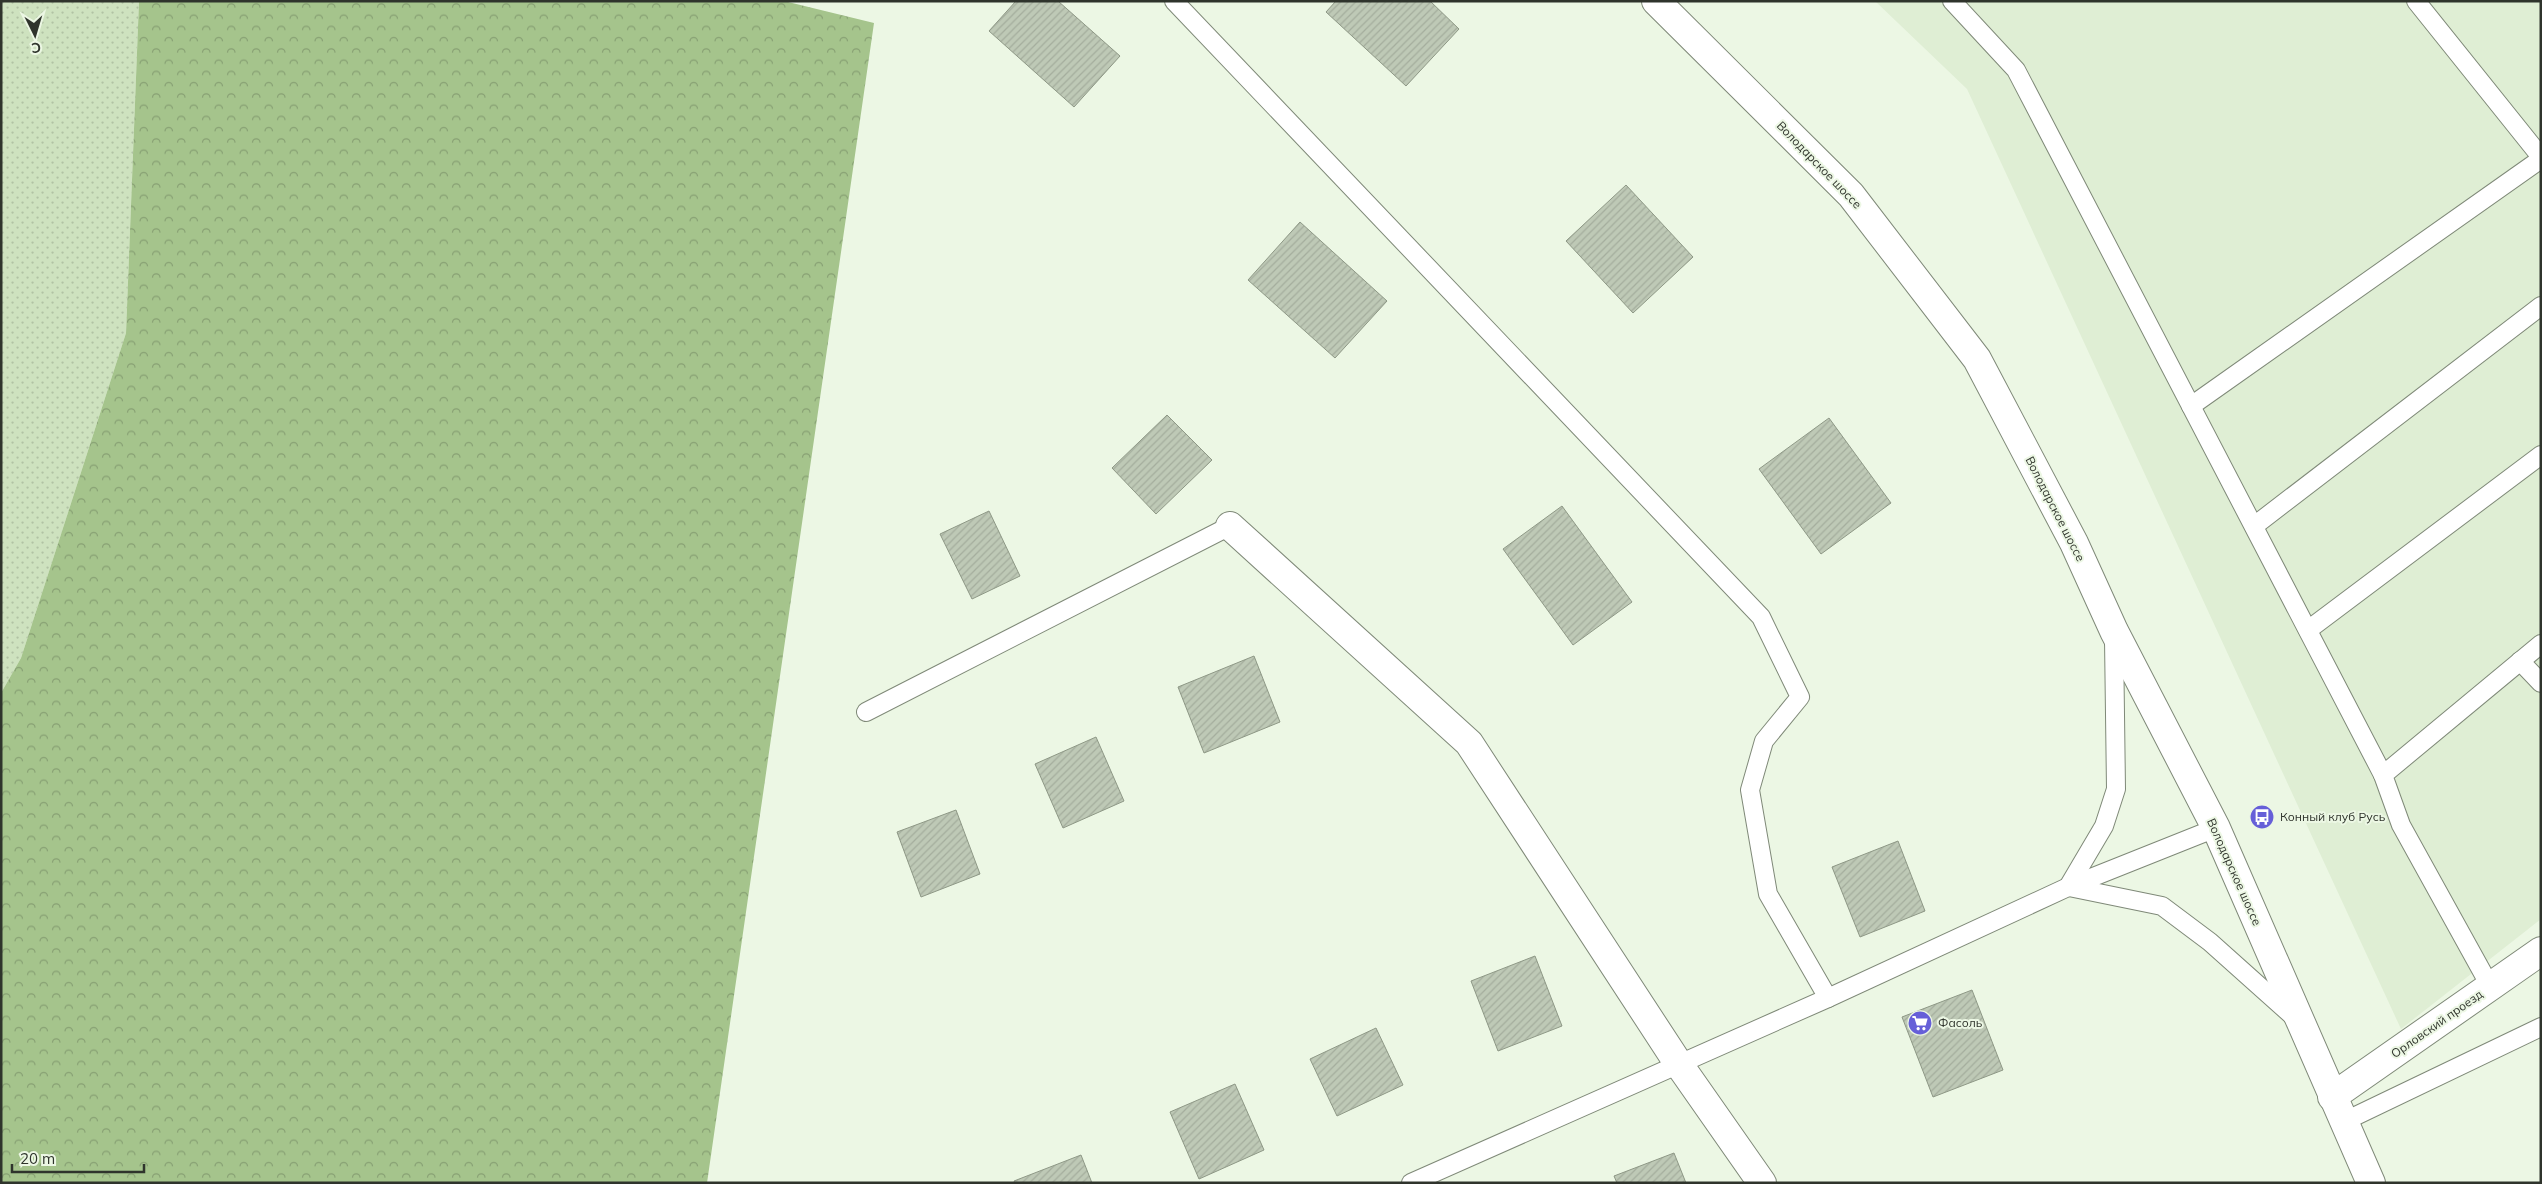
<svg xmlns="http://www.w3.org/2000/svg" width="2542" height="1184" font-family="Mulish,sans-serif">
<defs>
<pattern id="grass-dots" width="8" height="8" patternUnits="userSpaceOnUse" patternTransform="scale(1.25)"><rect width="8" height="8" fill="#cee2bf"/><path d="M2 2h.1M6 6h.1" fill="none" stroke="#b1c2a4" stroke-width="1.8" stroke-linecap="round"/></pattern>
<pattern id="forest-crowns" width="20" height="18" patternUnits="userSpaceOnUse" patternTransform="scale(1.25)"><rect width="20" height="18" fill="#a5c48c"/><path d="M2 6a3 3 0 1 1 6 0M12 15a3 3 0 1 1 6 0" fill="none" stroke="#87a073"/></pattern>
<pattern id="building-hatch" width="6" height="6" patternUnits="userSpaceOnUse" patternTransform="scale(1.25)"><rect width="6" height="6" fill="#bec9b6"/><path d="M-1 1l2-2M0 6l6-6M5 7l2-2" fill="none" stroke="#a4ad9d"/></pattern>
</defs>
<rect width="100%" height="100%" fill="#ecf7e4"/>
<path fill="#dfeed4" d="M 1875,1 L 2541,1 L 2541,919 L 2401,1029 L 1967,89 Z"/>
<path fill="url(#grass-dots)" d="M 1,1 L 139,1 L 126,333 L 21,658 L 1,693 Z"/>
<path fill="url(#forest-crowns)" d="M 139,1 L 784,1 L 874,23 L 707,1183 L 1,1183 L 1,693 L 21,658 L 126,333 Z"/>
<g fill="url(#building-hatch)" stroke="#8e9886">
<path d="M 1016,1 L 1058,1 L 1120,56 L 1074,107 L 989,31 Z"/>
<path d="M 1336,1 L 1430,1 L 1459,29 L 1406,86 L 1326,12 Z"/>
<path d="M 1626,185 L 1693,257 L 1633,313 L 1566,241 Z"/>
<path d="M 1300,222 L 1387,301 L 1335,358 L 1248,280 Z"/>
<path d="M 1167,415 L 1212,460 L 1156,514 L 1112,468 Z"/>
<path d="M 1829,418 L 1891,503 L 1821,554 L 1759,469 Z"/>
<path d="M 1562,506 L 1632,602 L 1573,645 L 1503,549 Z"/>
<path d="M 989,511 L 1020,576 L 972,599 L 940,534 Z"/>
<path d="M 1254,656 L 1280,722 L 1204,753 L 1178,687 Z"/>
<path d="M 1096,737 L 1124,801 L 1063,828 L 1035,764 Z"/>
<path d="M 956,810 L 980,874 L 921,897 L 897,832 Z"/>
<path d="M 1898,841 L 1925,911 L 1860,937 L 1832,867 Z"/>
<path d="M 1535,956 L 1562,1026 L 1498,1051 L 1471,981 Z"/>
<path d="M 1972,990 L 2003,1070 L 1933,1097 L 1902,1017 Z"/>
<path d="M 1376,1028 L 1403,1085 L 1337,1116 L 1310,1059 Z"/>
<path d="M 1235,1084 L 1264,1150 L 1199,1179 L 1170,1112 Z"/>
<path d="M 1674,1153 L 1686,1183 L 1617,1183 L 1614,1176 Z"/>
<path d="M 1081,1155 L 1092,1183 L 1015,1183 L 1014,1181 Z"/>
</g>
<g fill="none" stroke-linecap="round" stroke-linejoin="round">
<defs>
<g id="lane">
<path d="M 1174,1 L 1761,617 L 1800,697 L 1764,741 L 1750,790 L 1768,894 L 1828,998"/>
<path d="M 1952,1 L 2016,70 L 2383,775"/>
<path d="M 2416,1 L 2541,157"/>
<path d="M 2191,406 L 2541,159"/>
<path d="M 2254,526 L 2541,306"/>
<path d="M 2308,630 L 2541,455"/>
<path d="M 2520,661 L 2541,683"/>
<path d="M 866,712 L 1230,526"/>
<path d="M 2068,887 L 2104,826 L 2116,789 L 2114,639"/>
<path d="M 2069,887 L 2162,906 L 2210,942 L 2295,1018"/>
<path d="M 2490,986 L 2401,825 L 2383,775 L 2541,644"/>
<path d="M 2343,1122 L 2541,1027"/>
<path d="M 1411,1183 L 1828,998 L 2068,887 L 2216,828"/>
</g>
<g id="street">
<path d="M 1230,526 L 1469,743 L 1678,1063 L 1762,1183"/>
<path d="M 2332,1097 L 2541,951"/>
</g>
<path id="secondary" d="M 1656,1 L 1851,195 L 1977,359 L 2074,543 L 2114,631 L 2216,828 L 2371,1183"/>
</defs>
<use href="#lane" stroke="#7f8978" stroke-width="20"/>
<use href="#street" stroke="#7f8978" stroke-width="30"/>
<use href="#secondary" stroke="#7f8978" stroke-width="30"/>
<use href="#lane" stroke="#fff" stroke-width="18"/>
<use href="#street" stroke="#fff" stroke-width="28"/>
<use href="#secondary" stroke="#fff" stroke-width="28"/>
</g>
<defs>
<symbol id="bus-disc" viewBox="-11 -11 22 22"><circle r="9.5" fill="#665fd8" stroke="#ecf7e4"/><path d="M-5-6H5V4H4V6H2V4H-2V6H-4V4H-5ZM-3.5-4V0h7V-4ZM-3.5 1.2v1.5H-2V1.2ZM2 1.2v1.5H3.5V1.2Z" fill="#fff"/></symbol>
<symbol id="supermarket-disc" viewBox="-11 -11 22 22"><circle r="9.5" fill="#665fd8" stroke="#ecf7e4"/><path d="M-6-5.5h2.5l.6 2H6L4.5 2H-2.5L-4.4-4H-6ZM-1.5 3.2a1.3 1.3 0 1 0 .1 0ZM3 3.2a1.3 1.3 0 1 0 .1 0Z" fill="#fff"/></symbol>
</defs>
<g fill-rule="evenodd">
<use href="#bus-disc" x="2248" y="803" width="28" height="28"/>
<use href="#supermarket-disc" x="1906" y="1009" width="28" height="28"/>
</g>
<g text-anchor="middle" stroke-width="4" stroke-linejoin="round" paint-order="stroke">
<g font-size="12" fill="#2f342c" stroke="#ecf7e4">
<text transform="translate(1819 165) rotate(46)" y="4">Володарское шоссе</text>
<text transform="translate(2055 509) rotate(63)" y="4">Володарское шоссе</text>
<text transform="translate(2234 872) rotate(66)" y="4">Володарское шоссе</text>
<text transform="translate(2437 1024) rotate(-35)" y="4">Орловский проезд</text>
</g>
<g font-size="12" fill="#2f342c" stroke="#ecf7e4" text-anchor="start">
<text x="2280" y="821">Конный клуб Русь</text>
<text x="1938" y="1027">Фасоль</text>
</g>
</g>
<rect width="2542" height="1184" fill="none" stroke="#2f342c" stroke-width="5"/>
<g transform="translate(35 35) rotate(175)" stroke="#ecf7e4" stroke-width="4" paint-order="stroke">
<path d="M0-4L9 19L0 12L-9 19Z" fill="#2f342c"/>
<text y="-8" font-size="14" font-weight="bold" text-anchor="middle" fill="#2f342c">С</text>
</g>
<path d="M12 1164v8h132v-8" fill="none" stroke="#2f342c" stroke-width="2.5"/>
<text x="20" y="1164" font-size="15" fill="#2f342c" stroke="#ecf7e4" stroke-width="4" paint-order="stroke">20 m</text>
</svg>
